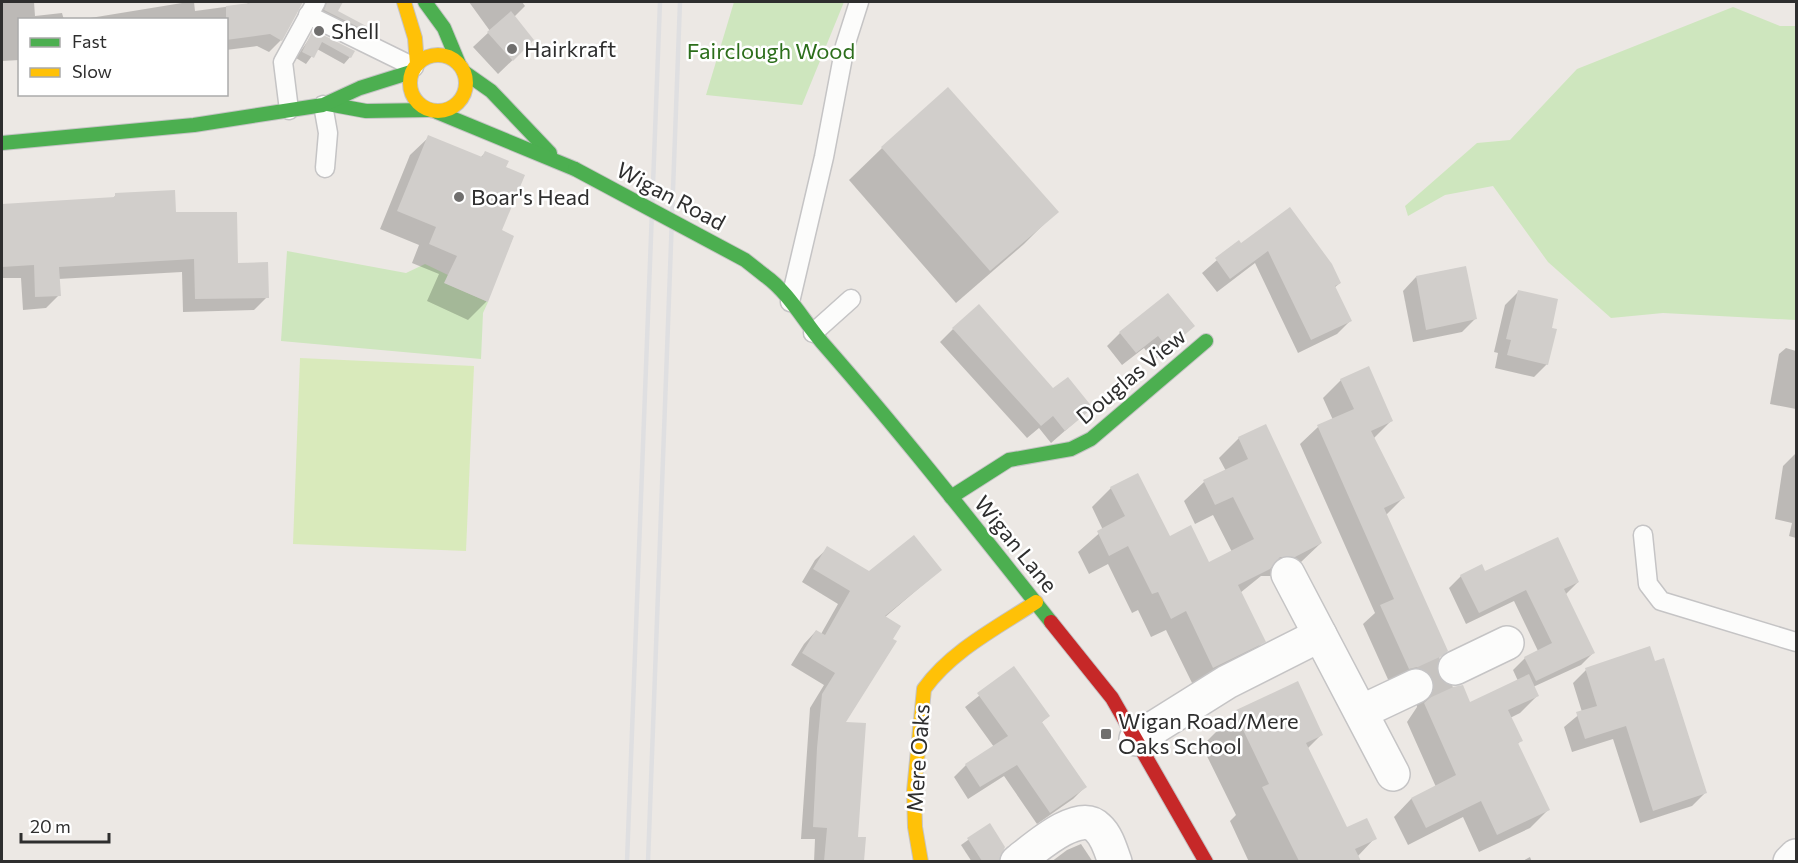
<svg xmlns="http://www.w3.org/2000/svg" width="1798" height="863" font-family="Commissioner,sans-serif">
<rect width="100%" height="100%" fill="#ece8e4"/>
<g fill="#cee6be">
<path d="M 734,2 L 844,2 L 802,105 L 706,95 Z"/>
<path d="M 1733,7 L 1780,26 L 1796,26 L 1796,320 L 1663,313 L 1611,318 L 1548,262 L 1493,186 L 1445,195 L 1408,216 L 1405,206 L 1477,143 L 1510,140 L 1577,69 Z"/>
<path d="M 287,251 L 406,273 L 425,264 L 448,275 L 445,283 L 488,302 L 483,313 L 481,359 L 281,341 Z"/>
</g>
<path fill="#d9eabb" d="M 300,358 L 474,366 L 466,551 L 293,544 Z"/>
<g fill="#0003">
<path d="M 2,2 L 34,2 L 35,16 L 62,13 L 64,20 L 20,20 L 20,60 L 2,61 Z"/>
<path d="M 188,2 L 194,2 L 195,11 L 247,4 L 249,2 L 341,2 L 336,11 L 365,30 L 353,42 L 315,9 L 302,2 L 281,40 L 269,52 L 257,46 L 226,50 L 226,20 L 78,20 Z"/>
<path d="M 469,2 L 522,2 L 525,6 L 514,17 L 518,55 L 498,74 L 473,47 L 490,31 Z"/>
<path d="M 314,32 L 350,57 L 344,64 L 317,49 L 306,64 L 296,58 Z"/>
<path d="M 429,137 L 480,158 L 485,153 L 500,231 L 513,237 L 487,301 L 468,320 L 427,301 L 439,274 L 412,263 L 419,245 L 380,229 L 410,155 Z"/>
<path d="M 882,148 L 1057,211 L 1024,244 L 956,303 L 849,180 Z"/>
<path d="M 116,195 L 175,214 L 236,264 L 267,297 L 254,310 L 183,312 L 182,272 L 58,279 L 59,295 L 46,308 L 23,310 L 21,278 L 2,278 L 2,205 L 112,199 Z"/>
<path d="M 1290,209 L 1340,283 L 1334,288 L 1350,321 L 1337,334 L 1298,353 L 1255,263 L 1217,292 L 1202,273 L 1238,242 L 1241,245 Z"/>
<path d="M 1416,277 L 1475,319 L 1462,332 L 1413,342 L 1403,291 Z"/>
<path d="M 1518,292 L 1550,329 L 1547,364 L 1534,377 L 1495,368 L 1498,353 L 1494,352 L 1505,305 Z"/>
<path d="M 1193,326 L 1154,361 L 1144,348 L 1122,365 L 1107,346 L 1120,333 Z"/>
<path d="M 953,329 L 1053,390 L 1091,408 L 1051,443 L 1039,428 L 1027,438 L 940,342 Z"/>
<path d="M 1786,348 L 1796,351 L 1796,409 L 1770,404 L 1779,354 Z"/>
<path d="M 1341,380 L 1392,420 L 1373,439 L 1403,498 L 1386,515 L 1437,659 L 1435,667 L 1437,677 L 1470,704 L 1518,681 L 1513,670 L 1525,658 L 1538,651 L 1514,601 L 1466,624 L 1449,588 L 1461,576 L 1485,573 L 1578,582 L 1565,595 L 1593,653 L 1581,665 L 1533,687 L 1537,696 L 1520,713 L 1510,718 L 1521,740 L 1517,745 L 1548,810 L 1530,828 L 1479,852 L 1463,817 L 1408,845 L 1394,817 L 1411,799 L 1436,787 L 1407,722 L 1417,707 L 1416,697 L 1391,686 L 1363,624 L 1375,613 L 1300,444 L 1318,427 L 1333,420 L 1323,398 Z"/>
<path d="M 1239,438 L 1321,543 L 1301,562 L 1274,576 L 1261,576 L 1240,593 L 1264,641 L 1244,661 L 1194,687 L 1166,630 L 1151,637 L 1138,610 L 1132,613 L 1108,564 L 1089,574 L 1078,552 L 1103,530 L 1092,507 L 1111,488 L 1170,538 L 1208,564 L 1232,552 L 1213,515 L 1195,524 L 1184,501 L 1204,482 L 1226,471 L 1219,458 Z"/>
<path d="M 1796,453 L 1796,538 L 1789,536 L 1792,523 L 1775,519 L 1783,466 Z"/>
<path d="M 828,548 L 869,573 L 940,570 L 884,618 L 843,723 L 856,838 L 865,839 L 862,862 L 814,862 L 815,839 L 801,839 L 810,708 L 824,685 L 791,665 L 804,644 L 816,631 L 821,634 L 838,604 L 802,582 L 815,560 Z"/>
<path d="M 1654,663 L 1705,793 L 1692,806 L 1640,823 L 1613,739 L 1572,752 L 1564,727 L 1582,712 L 1573,683 L 1586,670 Z"/>
<path d="M 1014,668 L 1048,716 L 1041,723 L 1085,787 L 1073,799 L 1037,824 L 1004,776 L 968,799 L 954,777 L 966,765 L 994,747 L 965,707 Z"/>
<path d="M 1235,713 L 1322,734 L 1307,749 L 1346,829 L 1375,838 L 1357,857 L 1359,862 L 1249,862 L 1230,821 L 1236,815 L 1202,746 Z"/>
<path d="M 989,825 L 997,853 L 983,862 L 972,862 L 961,845 Z"/>
<path d="M 1081,844 L 1093,862 L 1051,862 L 1067,850 Z"/>
<path d="M 1530,857 L 1532,862 L 1521,862 Z"/>
</g>
<g fill="#d1cecb">
<path d="M 257,2 L 303,2 L 282,41 L 270,34 L 226,40 L 226,6 Z"/>
<path d="M 327,2 L 343,2 L 338,11 L 368,27 L 366,31 L 324,10 Z"/>
<path d="M 511,11 L 534,40 L 513,61 L 487,32 Z"/>
<path d="M 313,30 L 355,51 L 351,58 L 322,42 L 314,58 L 302,52 Z"/>
<path d="M 948,87 L 1059,212 L 990,271 L 881,147 Z"/>
<path d="M 428,135 L 482,157 L 485,151 L 509,161 L 506,167 L 525,175 L 502,230 L 514,236 L 488,302 L 444,283 L 457,256 L 429,244 L 436,227 L 397,211 Z"/>
<path d="M 175,190 L 176,212 L 237,212 L 238,263 L 268,262 L 269,298 L 195,299 L 194,259 L 59,267 L 61,296 L 35,297 L 34,265 L 2,267 L 2,204 L 115,197 L 115,193 Z"/>
<path d="M 1290,207 L 1332,264 L 1341,283 L 1335,286 L 1352,321 L 1311,340 L 1268,251 L 1230,279 L 1215,258 L 1239,240 L 1241,243 Z"/>
<path d="M 1466,266 L 1477,319 L 1426,330 L 1416,276 Z"/>
<path d="M 1518,290 L 1558,299 L 1552,328 L 1557,329 L 1548,365 L 1507,355 L 1511,340 L 1506,339 Z"/>
<path d="M 1168,293 L 1195,326 L 1168,349 L 1158,336 L 1136,353 L 1119,332 Z"/>
<path d="M 979,304 L 1053,388 L 1068,377 L 1093,408 L 1065,431 L 1053,416 L 1041,426 L 952,328 Z"/>
<path d="M 1369,366 L 1393,421 L 1371,431 L 1405,498 L 1384,508 L 1448,651 L 1439,658 L 1436,667 L 1438,677 L 1444,683 L 1453,687 L 1463,685 L 1470,702 L 1529,674 L 1539,696 L 1508,710 L 1523,741 L 1518,743 L 1550,810 L 1497,835 L 1481,801 L 1426,828 L 1411,798 L 1456,775 L 1424,703 L 1432,696 L 1435,688 L 1433,679 L 1426,670 L 1417,667 L 1409,669 L 1380,605 L 1394,599 L 1317,425 L 1354,409 L 1340,379 Z"/>
<path d="M 1266,424 L 1322,543 L 1295,557 L 1280,557 L 1270,569 L 1238,585 L 1266,642 L 1213,668 L 1186,611 L 1171,619 L 1158,592 L 1152,594 L 1128,546 L 1109,556 L 1097,531 L 1125,516 L 1110,487 L 1138,473 L 1170,536 L 1191,525 L 1209,562 L 1254,539 L 1233,497 L 1215,505 L 1203,480 L 1248,459 L 1238,437 Z"/>
<path d="M 914,535 L 942,570 L 885,616 L 901,626 L 893,639 L 897,641 L 846,722 L 866,723 L 858,837 L 866,837 L 864,861 L 824,861 L 827,828 L 813,827 L 817,748 L 822,694 L 835,673 L 802,653 L 816,630 L 825,635 L 850,591 L 813,569 L 827,546 L 869,571 Z"/>
<path d="M 1558,537 L 1579,582 L 1564,589 L 1595,653 L 1536,681 L 1524,657 L 1552,643 L 1526,590 L 1479,613 L 1460,575 L 1482,564 L 1485,571 Z"/>
<path d="M 1650,646 L 1655,661 L 1664,658 L 1707,793 L 1653,811 L 1626,726 L 1585,739 L 1576,712 L 1597,706 L 1585,668 Z"/>
<path d="M 1014,666 L 1050,716 L 1042,722 L 1087,787 L 1050,813 L 1017,765 L 980,787 L 965,764 L 1008,736 L 977,693 Z"/>
<path d="M 1298,681 L 1323,735 L 1306,743 L 1347,827 L 1367,818 L 1377,839 L 1355,849 L 1361,861 L 1299,861 L 1262,787 L 1269,784 L 1234,711 Z"/>
<path d="M 990,823 L 1005,847 L 999,861 L 982,861 L 967,838 Z"/>
</g>
<g fill="none" stroke-linecap="round" stroke-linejoin="round">
<path stroke="#c6c3c0" stroke-width="33" stroke-dasharray="33 16" stroke-linecap="butt" d="M 1416,686 L 1455,668"/>
<defs>
<g id="lane">
<path d="M 308,15 L 414,67"/>
<path d="M 323,105 L 328,133 L 325,168"/>
<path d="M 289,110 L 283,62 L 316,2"/>
<path d="M 790,302 L 824,157 L 845,46 L 859,2"/>
<path d="M 813,333 L 851,299"/>
<path d="M 1643,535 L 1648,584 L 1661,601 L 1796,642"/>
</g>
<g id="street">
<path d="M 1288,574 L 1393,774"/>
<path d="M 1455,668 L 1507,643"/>
<path d="M 1361,712 L 1416,686"/>
<path d="M 1136,739 L 1227,682 L 1320,635"/>
<path d="M 1017,862 C 1034,849 1079,808 1098,828 C 1107,836 1111,851 1115,862"/>
<path d="M 1790,862 L 1796,856"/>
</g>
<g id="fast">
<path d="M 425,2 L 444,28 L 459,64"/>
<path d="M 464,72 L 491,91 L 550,153"/>
<path d="M 328,104 L 366,111 L 428,110"/>
<path d="M 437,112 L 575,169"/>
<path d="M 2,143 L 194,125 L 323,105 L 360,88 L 411,72"/>
<path d="M 764,275 C 790,293 805,324 826,347 C 904,436 977,529 1051,622"/>
<path d="M 951,497 L 1009,460 L 1071,449 L 1091,439 L 1206,341"/>
</g>
<g id="slow">
<path d="M 404,2 L 415,38 L 417,64"/>
<circle cx="438" cy="83" r="28"/>
<path d="M 921,862 L 915,827 L 914,791 L 924,689 C 951,651 998,627 1036,602"/>
</g>
<path id="jam" d="M 1051,622 L 1112,698 L 1206,862"/>
</defs>
<use href="#lane" stroke="#c5c4c5" stroke-width="21"/>
<use href="#street" stroke="#c5c4c5" stroke-width="36"/>
<use href="#fast" stroke="#c5c4c5" stroke-width="16"/>
<use href="#slow" stroke="#c5c4c5" stroke-width="16"/>
<use href="#jam" stroke="#c5c4c5" stroke-width="16"/>
<use href="#lane" stroke="#fcfcfb" stroke-width="18"/>
<use href="#street" stroke="#fcfcfb" stroke-width="33"/>
<use href="#fast" stroke="#4caf50" stroke-width="14"/>
<use href="#slow" stroke="#ffc107" stroke-width="14"/>
<use href="#jam" stroke="#c62828" stroke-width="14"/>
<g stroke="#dfdfe1" stroke-width="4.5">
<path d="M 627,862 L 660,2"/>
<path d="M 648,862 L 680,2"/>
</g>
<defs>
<path id="fast-bridge" d="M 575,169 L 745,260 L 764,275"/>
</defs>
<use href="#fast-bridge" stroke="#c6c5c4" stroke-width="16" stroke-linecap="butt"/>
<use href="#fast-bridge" stroke="#4caf50" stroke-width="14"/>
</g>
<g fill="#706f6e" stroke="#fff" stroke-width="2">
<circle cx="319" cy="31" r="6"/>
<circle cx="512" cy="49" r="6"/>
<circle cx="459" cy="197" r="6"/>
<rect x="1100" y="728" width="12" height="12" rx="3"/>
</g>
<g text-anchor="middle" stroke-width="5" stroke-linejoin="round" paint-order="stroke">
<g font-size="22" fill="#2e2e2e" stroke="#fff" text-anchor="start">
<text x="331" y="39">Shell</text>
<text x="524" y="57">Hairkraft</text>
<text x="471" y="205">Boar's Head</text>
<text x="1118" y="729">Wigan Road/Mere<tspan x="1118" dy="25">Oaks School</tspan></text>
</g>
<g font-size="22" fill="#2c6e1b" stroke="#fff">
<text x="771" y="59">Fairclough Wood</text>
</g>
<g font-size="22" fill="#2e2e2e" stroke="#fff">
<text transform="translate(671 196) rotate(28)" y="8">Wigan Road</text>
<text transform="translate(1131 376) rotate(-40)" y="8">Douglas View</text>
<text transform="translate(1016 544) rotate(51)" y="8">Wigan Lane</text>
<text transform="translate(918 758) rotate(-86)" y="8">Mere Oaks</text>
</g>
</g>
<rect width="1798" height="863" fill="none" stroke="#2e2e2e" stroke-width="6"/>
<rect x="18" y="18" width="210" height="78" fill="#ffffff" stroke="#ababab" stroke-width="1.5"/>
<rect x="30" y="38" width="30" height="9" fill="#4caf50" stroke="#ababab" stroke-width="1.5"/>
<text x="72" y="48" font-size="18" fill="#2e2e2e">Fast</text>
<rect x="30" y="68" width="30" height="9" fill="#ffc107" stroke="#ababab" stroke-width="1.5"/>
<text x="72" y="78" font-size="18" fill="#2e2e2e">Slow</text>
<path d="M21 833v9h88v-9" fill="none" stroke="#2e2e2e" stroke-width="3"/>
<text x="30" y="833" font-size="18" fill="#2e2e2e" stroke="#ffffff" stroke-width="4.5" paint-order="stroke">20 m</text>
</svg>
